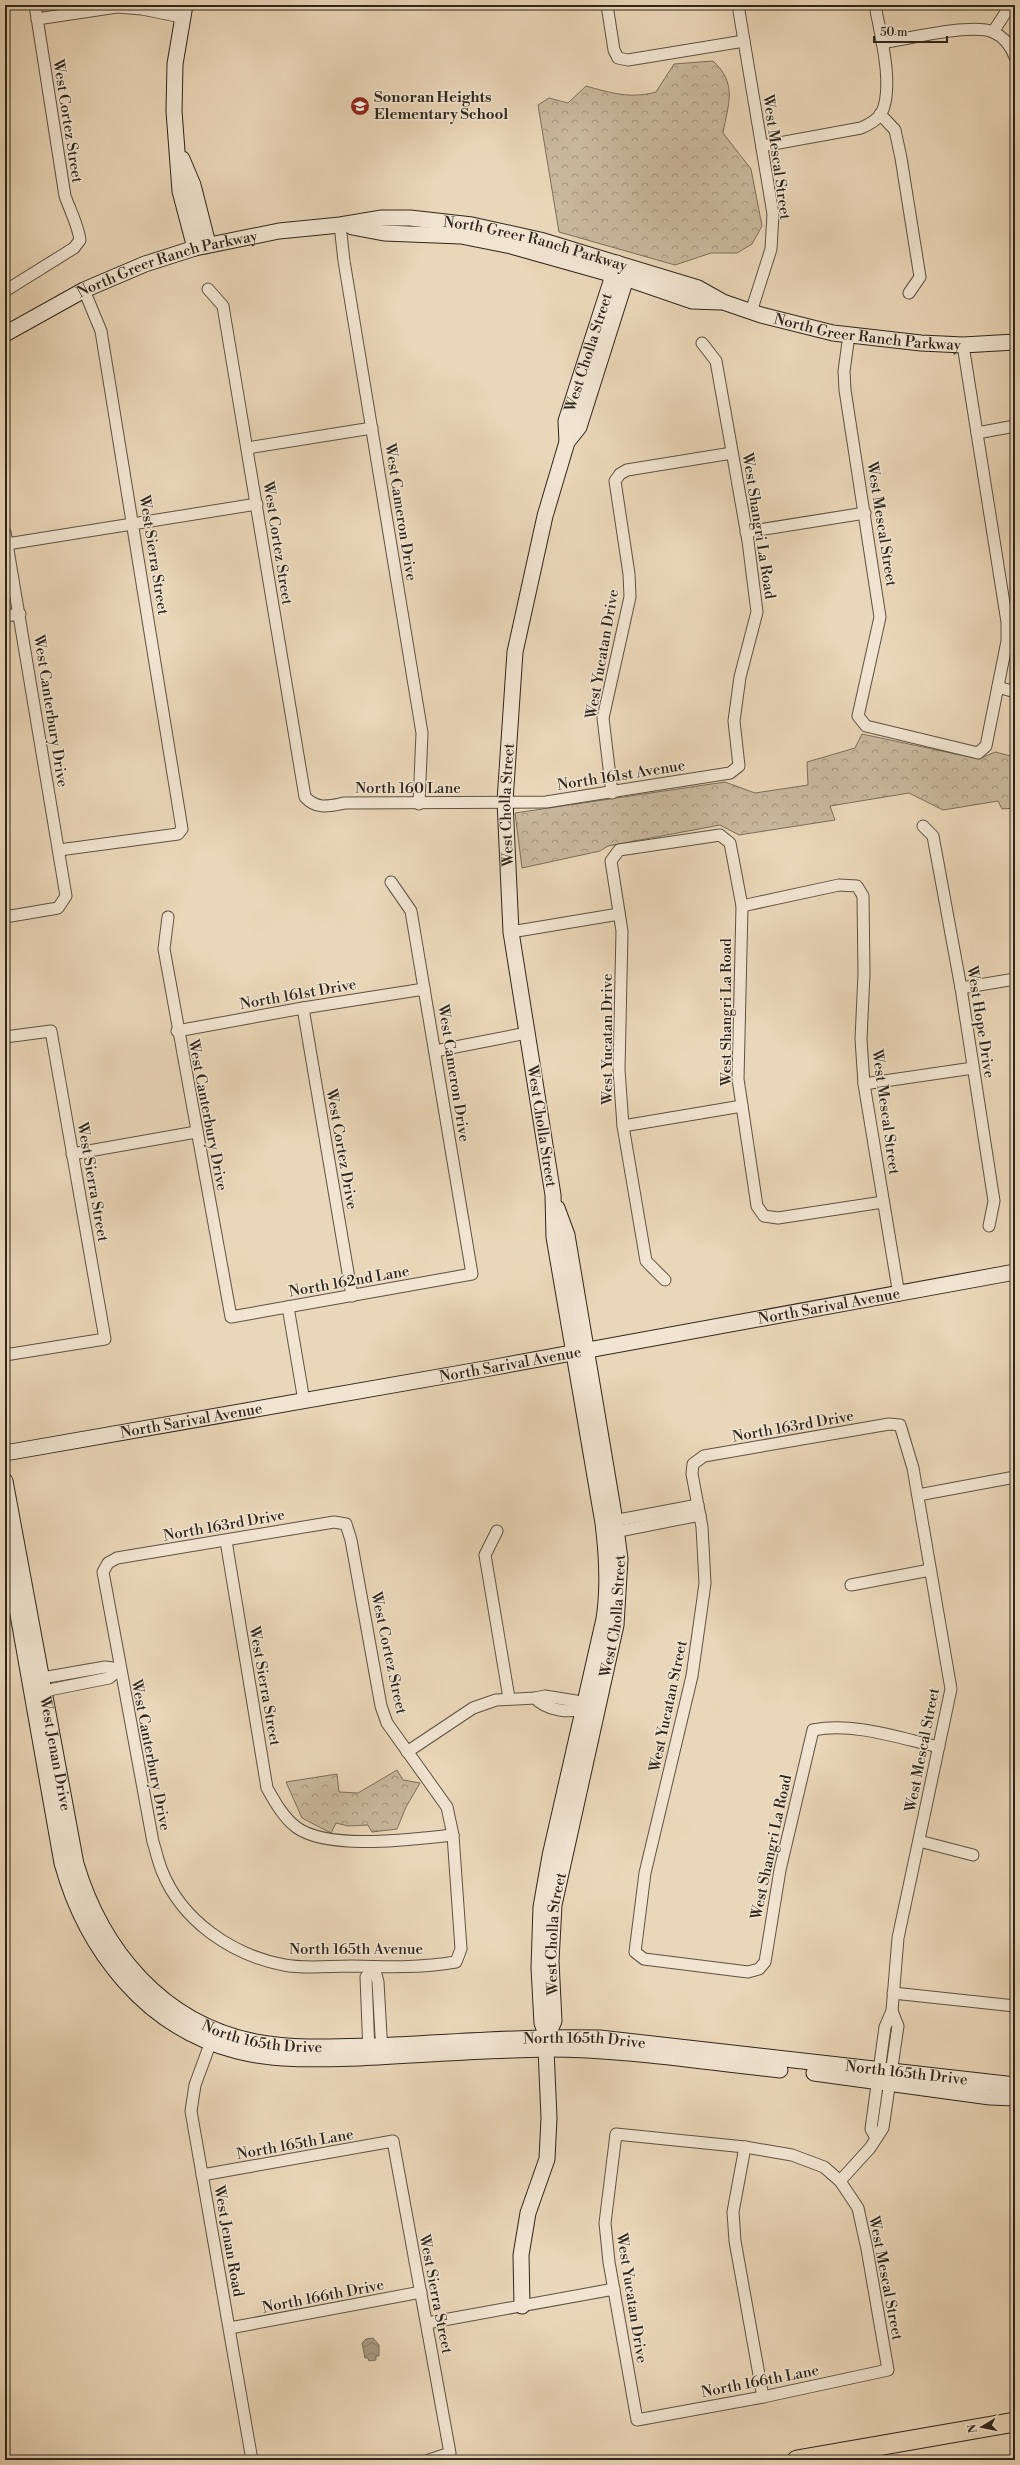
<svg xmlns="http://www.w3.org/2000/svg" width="1020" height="2465" font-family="'Libre Bodoni',serif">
<defs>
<pattern id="park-crowns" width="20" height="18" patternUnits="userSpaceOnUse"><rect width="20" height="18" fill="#cab89d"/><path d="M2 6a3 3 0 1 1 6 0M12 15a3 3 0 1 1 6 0" fill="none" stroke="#a4957f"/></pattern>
<pattern id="water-waves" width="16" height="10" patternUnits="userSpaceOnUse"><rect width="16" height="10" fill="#aa9a83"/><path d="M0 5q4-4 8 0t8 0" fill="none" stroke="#8b7d6a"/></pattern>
</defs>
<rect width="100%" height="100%" fill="#ead6b8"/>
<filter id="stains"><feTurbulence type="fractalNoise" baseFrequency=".005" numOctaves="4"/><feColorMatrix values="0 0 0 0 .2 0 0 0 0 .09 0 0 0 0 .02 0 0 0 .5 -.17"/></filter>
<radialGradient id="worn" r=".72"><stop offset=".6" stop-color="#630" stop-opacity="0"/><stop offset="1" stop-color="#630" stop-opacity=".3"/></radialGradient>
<g fill="url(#park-crowns)" stroke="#7c6f5c">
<path d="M 713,61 C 738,84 728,104 723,133 L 751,169 L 762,226 L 752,244 L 737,253 L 711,253 L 675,265 L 559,232 L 538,105 L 549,98 L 568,103 L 586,86 C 611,93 631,99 656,92 L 674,64 Z"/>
<path d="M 862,734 L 979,759 L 995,752 L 1015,757 L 1015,808 L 1002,809 L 998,801 L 943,810 L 909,793 L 830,806 L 835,820 L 739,835 L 720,825 L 608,846 L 600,851 L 522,868 L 515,813 L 725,782 L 755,793 L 808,785 L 807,762 L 855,748 Z"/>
<path d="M 397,1770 L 403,1780 L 420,1783 L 406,1807 L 397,1829 L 372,1832 L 368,1825 L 348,1826 L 336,1823 L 331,1833 L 302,1818 L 286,1782 L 337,1774 L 339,1792 L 358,1793 Z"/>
</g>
<path fill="url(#water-waves)" stroke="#786c5a" d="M 373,2338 L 379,2345 L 379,2356 L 376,2356 L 376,2360 L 369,2361 L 368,2358 L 365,2358 L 362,2343 L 366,2339 Z"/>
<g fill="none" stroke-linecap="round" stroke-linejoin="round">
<defs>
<g id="street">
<path d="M 607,5 L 614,50 L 618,58 L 628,60 L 744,41"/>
<path d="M 738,5 L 773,214 L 771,249 L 751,312"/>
<path d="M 37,19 L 117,7 L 142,9 L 181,17"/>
<path d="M 993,32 L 1006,12 L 1006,5"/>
<path d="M 882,43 C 907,39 972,23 993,32 C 1004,37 1011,46 1015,57"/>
<path d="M 880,114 L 895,130 L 901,158 L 920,277 L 909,293"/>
<path d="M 762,146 L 861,128 C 868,125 876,121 881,114 C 895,88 880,33 875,5"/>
<path d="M 340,225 L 344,261 L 422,733 L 419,804"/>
<path d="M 208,289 L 223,306 L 305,797 C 317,810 329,806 345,803 L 546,802 L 730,773 L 739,766 L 734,721 L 740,677 L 757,612 L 748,541 L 716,361 L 702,343"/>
<path d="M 5,291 L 74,248 L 80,240 C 78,225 70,210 65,196 L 35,5"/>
<path d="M 849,335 L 844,371 L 845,390 L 880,617 L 858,716 L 866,726 L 978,753 L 986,746 L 1007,641 L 1007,622 L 963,345"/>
<path d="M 977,433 L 1015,426"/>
<path d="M 247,448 L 372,428"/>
<path d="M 5,532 L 66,896 L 58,908 L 5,917"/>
<path d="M 746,532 L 865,513"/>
<path d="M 7,544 L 257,504"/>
<path d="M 5,616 L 20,614"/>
<path d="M 998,687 L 1015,692"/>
<path d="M 612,793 L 603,718 L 630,597 L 629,574 L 615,481 L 620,474 L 627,470 L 732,453"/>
<path d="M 923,826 L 933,836 L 961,988 L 994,1201 L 989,1226"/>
<path d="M 59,850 L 178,834 L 182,829 L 101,331 L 84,290"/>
<path d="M 742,906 L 839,885 L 857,886 L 863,896 L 864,974 L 861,1039 L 864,1084 L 899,1295"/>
<path d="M 168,917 L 164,949 L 231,1317 L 472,1274 L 411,911 L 391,882"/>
<path d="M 511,932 L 619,914"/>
<path d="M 961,988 L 1015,979"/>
<path d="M 303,1008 L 352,1296"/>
<path d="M 177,1031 L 303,1008 L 424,989"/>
<path d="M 5,1037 L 51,1031 L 105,1339 L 5,1355"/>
<path d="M 435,1051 L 527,1033"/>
<path d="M 864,1084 L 973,1068"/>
<path d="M 623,1126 L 742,1106"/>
<path d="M 72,1154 L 196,1132"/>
<path d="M 665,1280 L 646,1261 L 623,1126 L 619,1070 L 622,931 L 611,861 L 619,850 L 720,835 L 730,843 L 742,906 L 738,1079 L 757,1206 L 764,1216 L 778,1218 L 883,1202"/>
<path d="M 288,1307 L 304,1401"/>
<path d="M 918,1495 L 1015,1477"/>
<path d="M 334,1522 L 346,1524 L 351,1540 L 381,1706 L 387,1723 L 447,1807 L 453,1835 L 461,1949 L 456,1962 C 422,1968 385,1967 351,1966 C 329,1966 305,1969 284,1965 C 232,1955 182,1921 162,1871 C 158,1861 156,1851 153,1842 L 103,1572 L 108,1563 L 117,1558 Z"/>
<path d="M 608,1522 L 698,1505"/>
<path d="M 497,1531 L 485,1555 L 509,1698"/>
<path d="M 609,1533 L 700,1515"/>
<path d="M 226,1541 L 267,1788 C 275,1802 283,1817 296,1827 C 328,1851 414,1839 453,1835"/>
<path d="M 851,1585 L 930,1570"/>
<path d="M 36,1683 L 42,1678 L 105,1667 L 120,1669"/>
<path d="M 38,1689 L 44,1691 L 109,1678 L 120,1669"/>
<path d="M 535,1698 C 546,1710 570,1714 585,1708"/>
<path d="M 407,1752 L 473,1708 L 496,1700 L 535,1698 L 545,1696 L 576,1701 L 590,1710"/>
<path d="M 919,1841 L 973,1855"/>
<path d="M 374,1967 L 378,1982 L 382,2053"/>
<path d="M 893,1993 L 1015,2006"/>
<path d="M 213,2036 L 195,2085 L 191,2111 L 252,2460"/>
<path d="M 369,2053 L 366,1977 L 374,1967"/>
<path d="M 616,2134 L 745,2147 L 792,2155 L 824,2167 L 840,2181 L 858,2208 L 867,2249 L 888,2370 L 763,2397 L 637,2420 L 609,2262 L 605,2223 Z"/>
<path d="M 876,2138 L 871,2129 L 885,2027 L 892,2011 L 898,1938 L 951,1689 L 913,1468 L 900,1425 L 889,1424 L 704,1456 L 693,1464 L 692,1474 L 702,1527 L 705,1583 L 703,1598 L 692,1676 L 645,1873 L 635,1952 L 644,1959 L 748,1972 L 759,1969 L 765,1962 L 780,1870 L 813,1730 C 854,1722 899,1738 939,1747"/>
<path d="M 745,2147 L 733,2212 L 735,2241 L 763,2397"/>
<path d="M 202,2175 L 393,2141 L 450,2453 L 429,2460"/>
<path d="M 840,2181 L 870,2148 L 883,2128 L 898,2026 L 892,2011"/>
<path d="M 427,2323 L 614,2289"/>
<path d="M 230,2328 L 421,2292"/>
</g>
<g id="secondary">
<path d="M 185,5 L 175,64 L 174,111 L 180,191 L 195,248"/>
<path d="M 182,159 L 193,185 L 208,244"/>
<path d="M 352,227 L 384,233 L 461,236 L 511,246 L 625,278 L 692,301 L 720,302"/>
<path id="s1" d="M 5,334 L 84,290 L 145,264 L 195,248 L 279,231 L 340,225 L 382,218 L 410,218 L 472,225 L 540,240 L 698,288 L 723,302 L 761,315 L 833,333 L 921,343 L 963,345 L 1015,342"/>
<path d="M 567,442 L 579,427 L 629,269"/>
<path id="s2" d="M 5,1453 L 490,1368 L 1015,1272"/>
<path id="s3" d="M 5,1481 L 76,1864 C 102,1951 163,2024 256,2042 C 295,2049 333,2047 373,2046 C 448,2043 524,2036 600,2038 L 1015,2085"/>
<path d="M 5,1541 L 62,1863 C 86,1950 146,2028 237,2051 C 277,2061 319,2059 360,2058 C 422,2055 485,2050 548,2049 C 625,2049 703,2062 780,2070"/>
<path id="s4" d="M 547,2037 L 542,2023 L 539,1968 L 541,1907 L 550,1856 L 604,1619 C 609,1587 607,1555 603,1523 L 554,1237 L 553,1195 L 511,932 L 505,801 L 515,652 L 545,516 L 567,442 L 566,421 L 617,263"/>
<path d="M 814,2073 L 990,2097 L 1015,2098"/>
<path id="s5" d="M 522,2306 L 521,2255 L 528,2213 L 547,2159 L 549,2118 L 546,2049 L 547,2037 L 554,2021 L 551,1961 L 554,1905 L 616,1625 L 620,1559 L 615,1521 L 567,1235 L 557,1208"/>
</g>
<path id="highway" d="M 797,2460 L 1015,2422"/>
</defs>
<use href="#street" stroke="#5d5243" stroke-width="13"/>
<use href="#secondary" stroke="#2e261c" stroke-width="17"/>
<use href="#highway" stroke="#2e261c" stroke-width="21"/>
<use href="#street" stroke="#f1e4d1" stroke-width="11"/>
<use href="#secondary" stroke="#f1e4d1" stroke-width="15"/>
<use href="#highway" stroke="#ead6b8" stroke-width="19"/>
</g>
<defs>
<symbol id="school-disc" viewBox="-11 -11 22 22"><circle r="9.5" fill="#8f2418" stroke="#f1e4d1"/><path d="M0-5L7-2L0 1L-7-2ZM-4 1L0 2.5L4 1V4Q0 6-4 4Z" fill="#fff"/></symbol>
</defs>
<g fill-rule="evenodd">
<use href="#school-disc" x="349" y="95" width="22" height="22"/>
</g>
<g text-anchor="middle" stroke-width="3" stroke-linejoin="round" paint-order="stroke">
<g font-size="15" font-weight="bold" fill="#2e261c" stroke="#f1e4d1" text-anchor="start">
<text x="374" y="102">Sonoran Heights<tspan x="374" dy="17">Elementary School</tspan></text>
</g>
<g font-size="15" fill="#2e261c" stroke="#f1e4d1">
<text transform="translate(68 121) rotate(81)" y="5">West Cortez Street</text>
<text transform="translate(777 157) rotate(82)" y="5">West Mescal Street</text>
<text dy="5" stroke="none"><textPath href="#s1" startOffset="555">North Greer Ranch Parkway</textPath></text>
<text dy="5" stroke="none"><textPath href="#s1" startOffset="178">North Greer Ranch Parkway</textPath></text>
<text dy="5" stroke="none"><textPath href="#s1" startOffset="901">North Greer Ranch Parkway</textPath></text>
<text dy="5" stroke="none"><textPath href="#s4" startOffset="1711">West Cholla Street</textPath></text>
<text transform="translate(401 512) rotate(81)" y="5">West Cameron Drive</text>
<text transform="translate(882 524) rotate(81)" y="5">West Mescal Street</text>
<text transform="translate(759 526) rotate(81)" y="5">West Shangri La Road</text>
<text transform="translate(278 543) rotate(81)" y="5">West Cortez Street</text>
<text transform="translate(154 555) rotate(81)" y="5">West Sierra Street</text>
<text transform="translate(602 654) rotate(-80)" y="5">West Yucatan Drive</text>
<text transform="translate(51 711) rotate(81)" y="5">West Canterbury Drive</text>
<text transform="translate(621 775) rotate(-9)" y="5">North 161st Avenue</text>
<text x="408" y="793">North 160 Lane</text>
<text dy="5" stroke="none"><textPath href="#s4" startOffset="1248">West Cholla Street</textPath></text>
<text transform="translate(298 994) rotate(-10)" y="5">North 161st Drive</text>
<text transform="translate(726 1012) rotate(-90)" y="5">West Shangri La Road</text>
<text transform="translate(981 1022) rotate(81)" y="5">West Hope Drive</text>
<text transform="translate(607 1039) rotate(-90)" y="5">West Yucatan Drive</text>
<text transform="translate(454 1073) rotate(81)" y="5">West Cameron Drive</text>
<text transform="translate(886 1112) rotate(82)" y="5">West Mescal Street</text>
<text transform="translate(208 1115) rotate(79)" y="5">West Canterbury Drive</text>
<text transform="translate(542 1126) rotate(81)" y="5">West Cholla Street</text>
<text transform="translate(342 1149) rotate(80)" y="5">West Cortez Drive</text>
<text transform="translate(93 1182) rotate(80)" y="5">West Sierra Street</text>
<text transform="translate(349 1281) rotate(-10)" y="5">North 162nd Lane</text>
<text dy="5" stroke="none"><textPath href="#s2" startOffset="837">North Sarival Avenue</textPath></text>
<text dy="5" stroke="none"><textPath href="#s2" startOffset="513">North Sarival Avenue</textPath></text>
<text dy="5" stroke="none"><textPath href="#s2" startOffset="189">North Sarival Avenue</textPath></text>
<text transform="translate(793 1426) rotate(-10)" y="5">North 163rd Drive</text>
<text transform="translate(224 1525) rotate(-10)" y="5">North 163rd Drive</text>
<text dy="5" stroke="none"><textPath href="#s5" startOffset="702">West Cholla Street</textPath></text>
<text transform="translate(389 1653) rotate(78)" y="5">West Cortez Street</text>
<text transform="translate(265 1686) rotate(80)" y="5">West Sierra Street</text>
<text transform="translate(668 1706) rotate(-78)" y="5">West Yucatan Street</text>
<text transform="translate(922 1750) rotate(-79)" y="5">West Mescal Street</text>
<text dy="5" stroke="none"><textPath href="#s3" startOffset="277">West Jenan Drive</textPath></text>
<text transform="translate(151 1755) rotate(79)" y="5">West Canterbury Drive</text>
<text transform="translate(771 1847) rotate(-78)" y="5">West Shangri La Road</text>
<text dy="5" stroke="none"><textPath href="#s5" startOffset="378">West Cholla Street</textPath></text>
<text x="356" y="1954">North 165th Avenue</text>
<text dy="5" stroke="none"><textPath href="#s3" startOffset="661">North 165th Drive</textPath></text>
<text dy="5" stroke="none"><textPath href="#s3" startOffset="985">North 165th Drive</textPath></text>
<text dy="5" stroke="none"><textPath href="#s3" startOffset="1309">North 165th Drive</textPath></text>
<text transform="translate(295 2144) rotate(-10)" y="5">North 165th Lane</text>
<text transform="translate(229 2241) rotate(80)" y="5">West Jenan Road</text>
<text transform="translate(886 2278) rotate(79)" y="5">West Mescal Street</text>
<text transform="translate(436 2294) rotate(79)" y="5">West Sierra Street</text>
<text transform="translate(323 2296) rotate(-11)" y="5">North 166th Drive</text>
<text transform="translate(632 2298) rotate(81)" y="5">West Yucatan Drive</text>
<text transform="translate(760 2381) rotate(-11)" y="5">North 166th Lane</text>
</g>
</g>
<rect width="1020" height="2465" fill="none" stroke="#ead6b8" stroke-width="20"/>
<rect x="6" y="6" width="1008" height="2453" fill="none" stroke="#2e261c" stroke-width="2"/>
<rect x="10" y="10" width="1000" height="2445" fill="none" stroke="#2e261c"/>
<g transform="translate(982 2427) rotate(260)" stroke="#f1e4d1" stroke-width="3" paint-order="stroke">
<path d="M0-3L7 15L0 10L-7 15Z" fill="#2e261c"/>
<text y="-6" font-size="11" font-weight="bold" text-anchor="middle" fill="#2e261c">N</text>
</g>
<path d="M874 36v6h73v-6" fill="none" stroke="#2e261c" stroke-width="2"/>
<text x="880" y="36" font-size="12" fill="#2e261c" stroke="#f1e4d1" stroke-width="3" paint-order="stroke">50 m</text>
<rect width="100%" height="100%" filter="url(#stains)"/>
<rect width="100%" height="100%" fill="url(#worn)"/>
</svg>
